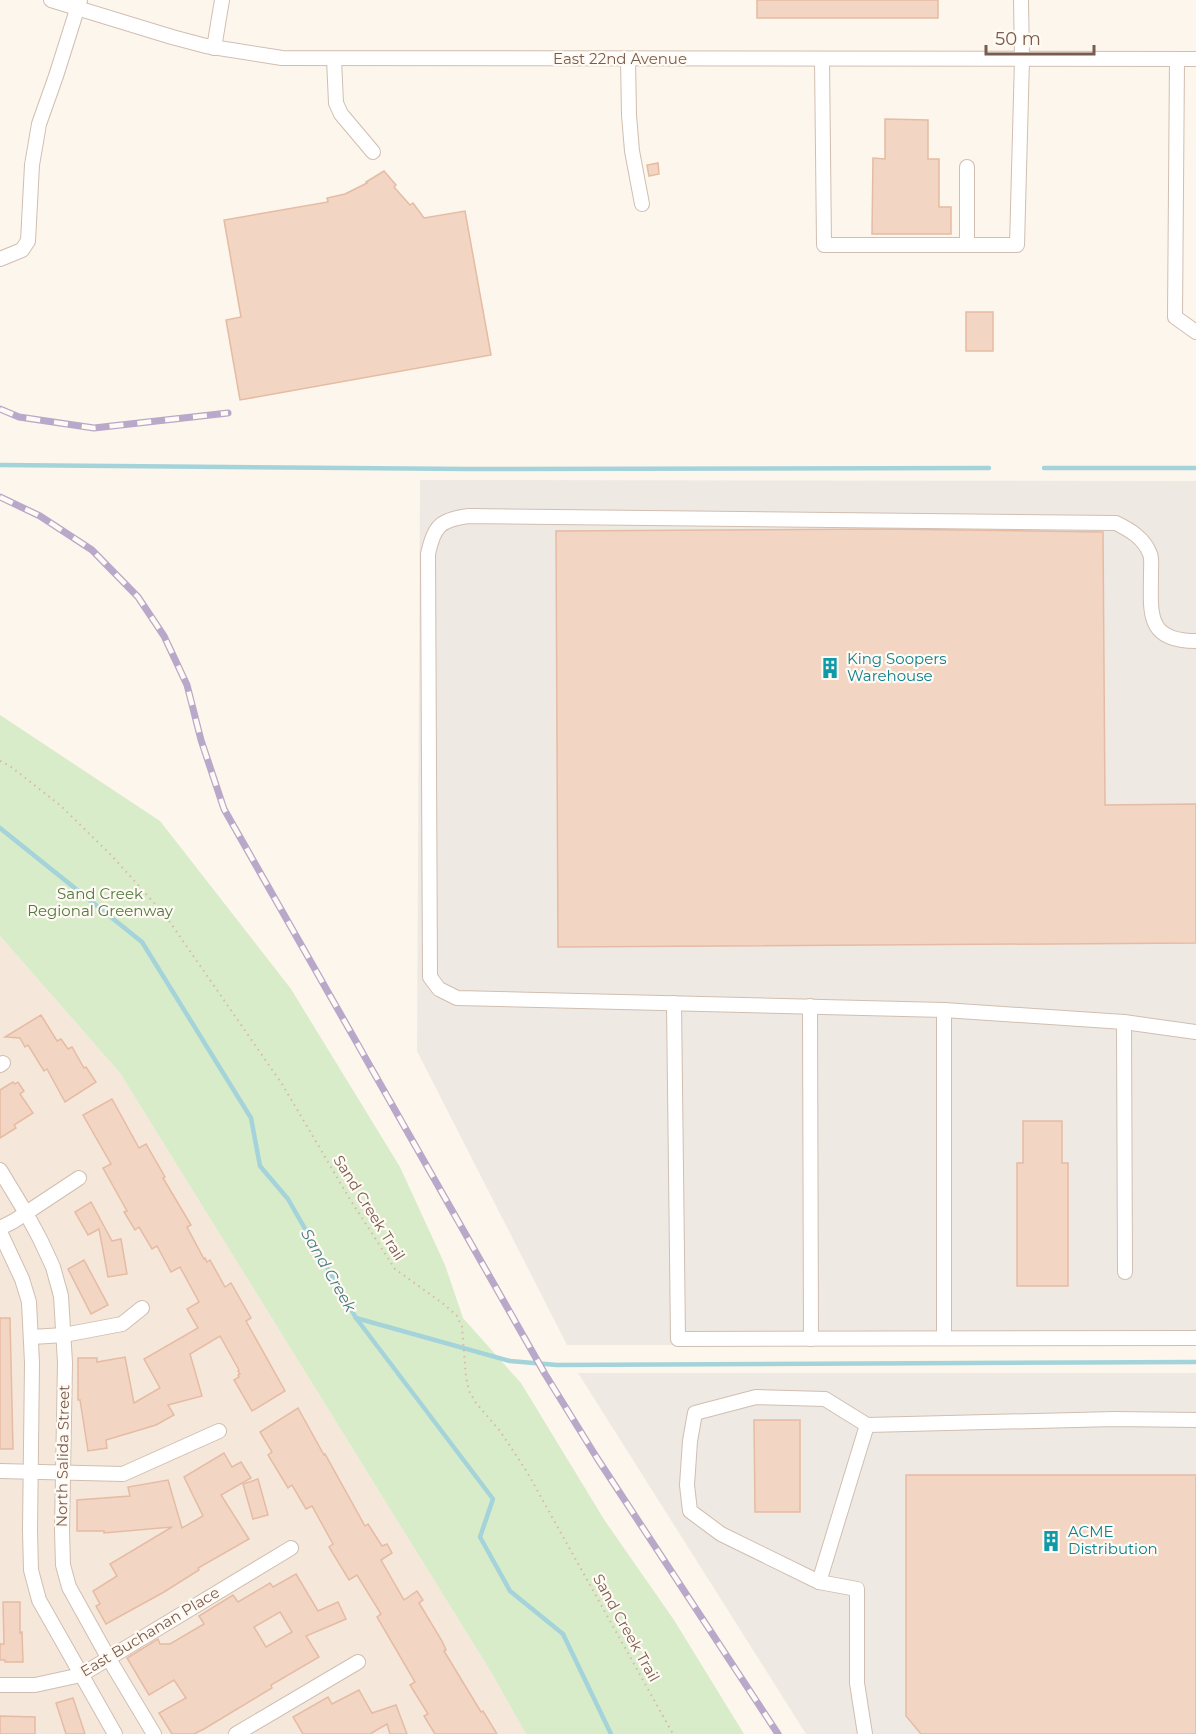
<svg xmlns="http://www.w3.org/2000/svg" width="1196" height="1734" font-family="Montserrat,sans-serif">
<rect width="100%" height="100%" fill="#fdf6ec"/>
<path fill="#f5e8da" d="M 0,936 L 120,1073 L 491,1672 L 526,1734 L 0,1734 Z"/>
<g fill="#efe9e4">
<path d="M 420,480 L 1196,481 L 1196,1345 L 567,1345 L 417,1051 Z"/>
<path d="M 578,1373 L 1196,1373 L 1196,1734 L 806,1734 Z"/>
</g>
<path fill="#d8ecc9" d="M 0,715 L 160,821 L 291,989 L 400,1167 L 445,1265 L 463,1318 L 521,1383 L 605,1521 L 674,1620 L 744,1734 L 526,1734 L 491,1672 L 120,1073 L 0,936 Z"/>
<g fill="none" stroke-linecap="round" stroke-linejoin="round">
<g stroke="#a5d3da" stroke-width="4.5">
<path d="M 0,465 L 469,469 L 989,468"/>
<path d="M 1044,468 L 1196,468"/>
<path d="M 0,828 L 142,942 L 251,1118 L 260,1166 L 288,1199 L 356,1318 L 493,1499 L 480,1537 L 510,1591 L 563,1634 L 611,1734"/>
<path d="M 356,1318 L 510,1361 L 557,1365 L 1196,1362"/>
</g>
</g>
<g fill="#f3d5c3" stroke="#e6bba3" stroke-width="1.5" fill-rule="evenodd">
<rect x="757" y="0" width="181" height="18"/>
<path d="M 885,119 L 928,120 L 928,159 L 939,159 L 939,207 L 951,207 L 951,234 L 872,234 L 873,158 L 885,159 Z"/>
<path d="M 658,163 L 659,174 L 649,176 L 647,165 Z"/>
<path d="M 384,171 L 396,185 L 394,187 L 410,205 L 413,203 L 424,218 L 465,211 L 491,355 L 240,400 L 226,320 L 241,317 L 224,220 L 328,202 L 327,198 L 345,194 L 367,183 L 366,182 Z"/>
<rect x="966" y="312" width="27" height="39"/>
<path d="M 881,529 L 1103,532 L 1105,805 L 1196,804 L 1196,943 L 558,947 L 556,531 Z"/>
<path d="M 41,1015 L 57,1041 L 61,1039 L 68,1049 L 72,1047 L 84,1068 L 86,1067 L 96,1082 L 65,1102 L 47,1069 L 44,1071 L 28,1045 L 25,1047 L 20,1038 L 5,1037 Z"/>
<path d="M 13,1082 L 15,1084 L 18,1082 L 24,1091 L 20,1094 L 33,1113 L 14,1125 L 16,1128 L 0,1138 L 0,1090 Z"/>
<path d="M 112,1099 L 139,1148 L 146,1144 L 165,1177 L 163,1178 L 191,1225 L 187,1227 L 204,1259 L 205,1258 L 207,1262 L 210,1260 L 225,1287 L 231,1283 L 251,1318 L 246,1321 L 285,1391 L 252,1411 L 234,1380 L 239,1377 L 238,1375 L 240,1374 L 238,1371 L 239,1370 L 220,1336 L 190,1354 L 202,1396 L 168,1405 L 174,1415 L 156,1425 L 106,1440 L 107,1448 L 88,1451 L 80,1400 L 78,1400 L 78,1358 L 97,1358 L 97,1362 L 125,1357 L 134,1403 L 160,1388 L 144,1359 L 198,1328 L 187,1309 L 199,1302 L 180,1267 L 171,1272 L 157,1246 L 152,1249 L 139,1227 L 135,1230 L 124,1212 L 127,1211 L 103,1168 L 111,1164 L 83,1115 Z"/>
<path d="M 1023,1121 L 1062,1121 L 1062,1163 L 1068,1163 L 1068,1286 L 1017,1286 L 1017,1163 L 1023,1163 Z"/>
<path d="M 91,1202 L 112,1241 L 121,1239 L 127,1274 L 108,1277 L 99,1229 L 88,1235 L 75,1212 Z"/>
<path d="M 84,1260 L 108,1305 L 91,1314 L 68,1269 Z"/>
<path d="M 0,1318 L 10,1318 L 13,1449 L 0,1449 Z"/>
<path d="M 298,1408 L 324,1455 L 325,1454 L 365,1526 L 368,1524 L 382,1546 L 387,1544 L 392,1553 L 381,1560 L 404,1600 L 417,1591 L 423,1600 L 419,1603 L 442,1641 L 446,1650 L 444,1651 L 481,1712 L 483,1711 L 497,1734 L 435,1734 L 424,1716 L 428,1714 L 410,1685 L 415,1682 L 377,1617 L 381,1614 L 357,1575 L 349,1580 L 329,1547 L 333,1544 L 312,1506 L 306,1509 L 292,1485 L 288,1488 L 268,1455 L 272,1452 L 260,1432 Z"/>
<path d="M 754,1420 L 800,1420 L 800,1512 L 755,1512 Z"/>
<path d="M 224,1453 L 232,1467 L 241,1462 L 251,1478 L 221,1495 L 249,1539 L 198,1568 L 199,1570 L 164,1592 L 106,1624 L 96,1606 L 100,1604 L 93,1591 L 117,1576 L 110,1564 L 172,1527 L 104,1533 L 104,1531 L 77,1531 L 77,1500 L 130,1496 L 128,1487 L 168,1480 L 182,1528 L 203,1516 L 184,1477 Z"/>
<path d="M 906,1475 L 1196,1475 L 1196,1734 L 921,1734 L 906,1716 Z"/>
<path d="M 258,1479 L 268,1515 L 253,1519 L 243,1484 Z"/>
<path d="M 296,1574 L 318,1611 L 338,1602 L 346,1619 L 306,1636 L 319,1657 L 271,1685 L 272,1688 L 204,1729 L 194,1734 L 172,1734 L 159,1713 L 186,1698 L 174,1680 L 149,1695 L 127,1658 L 158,1639 L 160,1644 L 170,1644 L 204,1624 L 199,1616 L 233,1595 L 238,1602 L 270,1583 L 273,1587 ZM 280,1612 L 292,1632 L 266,1647 L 254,1627 Z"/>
<path d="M 3,1602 L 20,1602 L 20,1633 L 22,1632 L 23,1662 L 5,1662 L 5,1660 L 0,1660 L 0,1644 L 4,1644 Z"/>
<path d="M 359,1690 L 372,1713 L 396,1705 L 407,1734 L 390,1734 L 387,1724 L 370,1734 L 303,1734 L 293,1717 L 328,1697 L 332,1704 Z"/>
<path d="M 73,1698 L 85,1734 L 66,1734 L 56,1703 Z"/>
<path d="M 0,1716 L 35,1717 L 35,1734 L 0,1734 Z"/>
</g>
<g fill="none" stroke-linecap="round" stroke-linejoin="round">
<defs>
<g id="minor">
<path d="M 51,0 L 172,37 L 206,46 L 282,58 L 1196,59"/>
<path d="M 214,48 L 222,0"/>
<path d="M 334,59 L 336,103 L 341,114 L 373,152"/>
<path d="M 628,59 L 629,115 L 632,151 L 642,204"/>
<path d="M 822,59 L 824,245 L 1017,245 L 1022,59 L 1021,0"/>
<path d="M 1177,59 L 1175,317 L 1196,332"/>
<path d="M 967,167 L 967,245"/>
<path d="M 0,259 L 22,250 L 28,241 L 32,165 L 39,124 L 56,76 L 80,0"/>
<path d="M 1196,641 C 1145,641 1151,612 1151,573 C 1151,567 1152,559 1150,554 C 1144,538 1130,530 1116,523 L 468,516 C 440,520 434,526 428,554 L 430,977 L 439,989 L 457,998 L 944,1010 L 1124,1022 L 1196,1032"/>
<path d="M 674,1003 L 678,1339 L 1196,1338"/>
<path d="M 810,1006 L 811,1339"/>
<path d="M 944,1010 L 944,1338"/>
<path d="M 1124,1022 L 1125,1272"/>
<path d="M 0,1065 L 3,1063"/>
<path d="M 0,1170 L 26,1213 L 40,1239 L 53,1267 L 61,1296 L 65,1363 L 62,1530 L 63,1565 L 69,1587 L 109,1659 L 154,1734"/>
<path d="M 0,1228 L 14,1221 L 79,1178"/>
<path d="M 0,1232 L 22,1279 L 29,1302 L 32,1363 L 30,1530 L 31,1570 L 39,1600 L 115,1734"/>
<path d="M 32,1337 L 64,1335 L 122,1324 L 142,1308"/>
<path d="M 0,1471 L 123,1474 L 219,1431"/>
<path d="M 819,1582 L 721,1534 L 690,1511 L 687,1485 L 690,1441 L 695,1413 L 756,1397 L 825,1399 L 867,1425"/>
<path d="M 0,1685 L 35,1685 L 81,1675 L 291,1548"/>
<path d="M 236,1734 L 358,1662"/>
<path d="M 865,1734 L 857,1683 L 857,1589 L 819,1582 L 867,1425 L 1115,1419 L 1196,1420"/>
</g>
</defs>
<use href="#minor" stroke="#d1beb0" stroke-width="16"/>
<path stroke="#d9b8a5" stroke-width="2" stroke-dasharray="1.5 4.5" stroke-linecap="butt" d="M 0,761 L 10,766 L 61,806 L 112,856 L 165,915 L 282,1084 L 351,1201 L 395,1269 L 445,1305 L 457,1316 L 462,1327 L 466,1377 L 469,1391 L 476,1403 L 500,1431 L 527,1472 L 673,1734"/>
<use href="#minor" stroke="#fff" stroke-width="14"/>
<defs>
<g id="rail">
<path d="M 0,409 L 19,417 L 94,428 L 228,413"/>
<path d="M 0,497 L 40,516 L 92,550 L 138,597 L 164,636 L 187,685 L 201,740 L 224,809 L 545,1374 L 597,1458 L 778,1734"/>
</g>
</defs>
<use href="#rail" stroke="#b9a8c9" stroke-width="7"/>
<use href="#rail" stroke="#fffaf3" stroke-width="4.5" stroke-dasharray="14" stroke-linecap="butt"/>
</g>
<defs>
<symbol id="building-bare" viewBox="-9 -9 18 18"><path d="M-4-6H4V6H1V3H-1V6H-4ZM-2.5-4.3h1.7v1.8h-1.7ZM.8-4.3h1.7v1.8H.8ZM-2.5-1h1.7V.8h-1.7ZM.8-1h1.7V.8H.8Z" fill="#0f9aa8" stroke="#fffaf3" stroke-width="2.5" paint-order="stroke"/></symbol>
</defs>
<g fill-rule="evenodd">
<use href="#building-bare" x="815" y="653" width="30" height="30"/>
<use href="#building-bare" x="1036" y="1526" width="30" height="30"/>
</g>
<g text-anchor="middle" stroke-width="4.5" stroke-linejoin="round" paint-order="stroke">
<g font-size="15" fill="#7a5c4d" stroke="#fffaf3">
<text x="620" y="64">East 22nd Avenue</text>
<text transform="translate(369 1208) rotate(58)" y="5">Sand Creek Trail</text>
<text transform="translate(63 1456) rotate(-89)" y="5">North Salida Street</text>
<text transform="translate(626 1628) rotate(61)" y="5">Sand Creek Trail</text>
<text transform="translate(150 1632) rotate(-31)" y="5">East Buchanan Place</text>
</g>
<g font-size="15" fill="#0d838f" stroke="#fffaf3" text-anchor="start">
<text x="847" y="664">King Soopers<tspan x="847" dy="17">Warehouse</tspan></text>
<text x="1068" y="1537">ACME<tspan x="1068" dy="17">Distribution</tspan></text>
</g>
<g font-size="15" fill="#537a41" stroke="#fffaf3">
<text x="100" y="899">Sand Creek<tspan x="100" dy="17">Regional Greenway</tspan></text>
</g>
<g font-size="16" font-style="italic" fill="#437c86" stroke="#fffaf3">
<text transform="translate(329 1270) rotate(60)" y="6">Sand Creek</text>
</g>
</g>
<path d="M986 45v9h108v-9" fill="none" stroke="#7a5c4d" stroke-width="3"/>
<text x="995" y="45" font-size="18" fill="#7a5c4d" stroke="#fffaf3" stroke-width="4.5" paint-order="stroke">50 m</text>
</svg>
